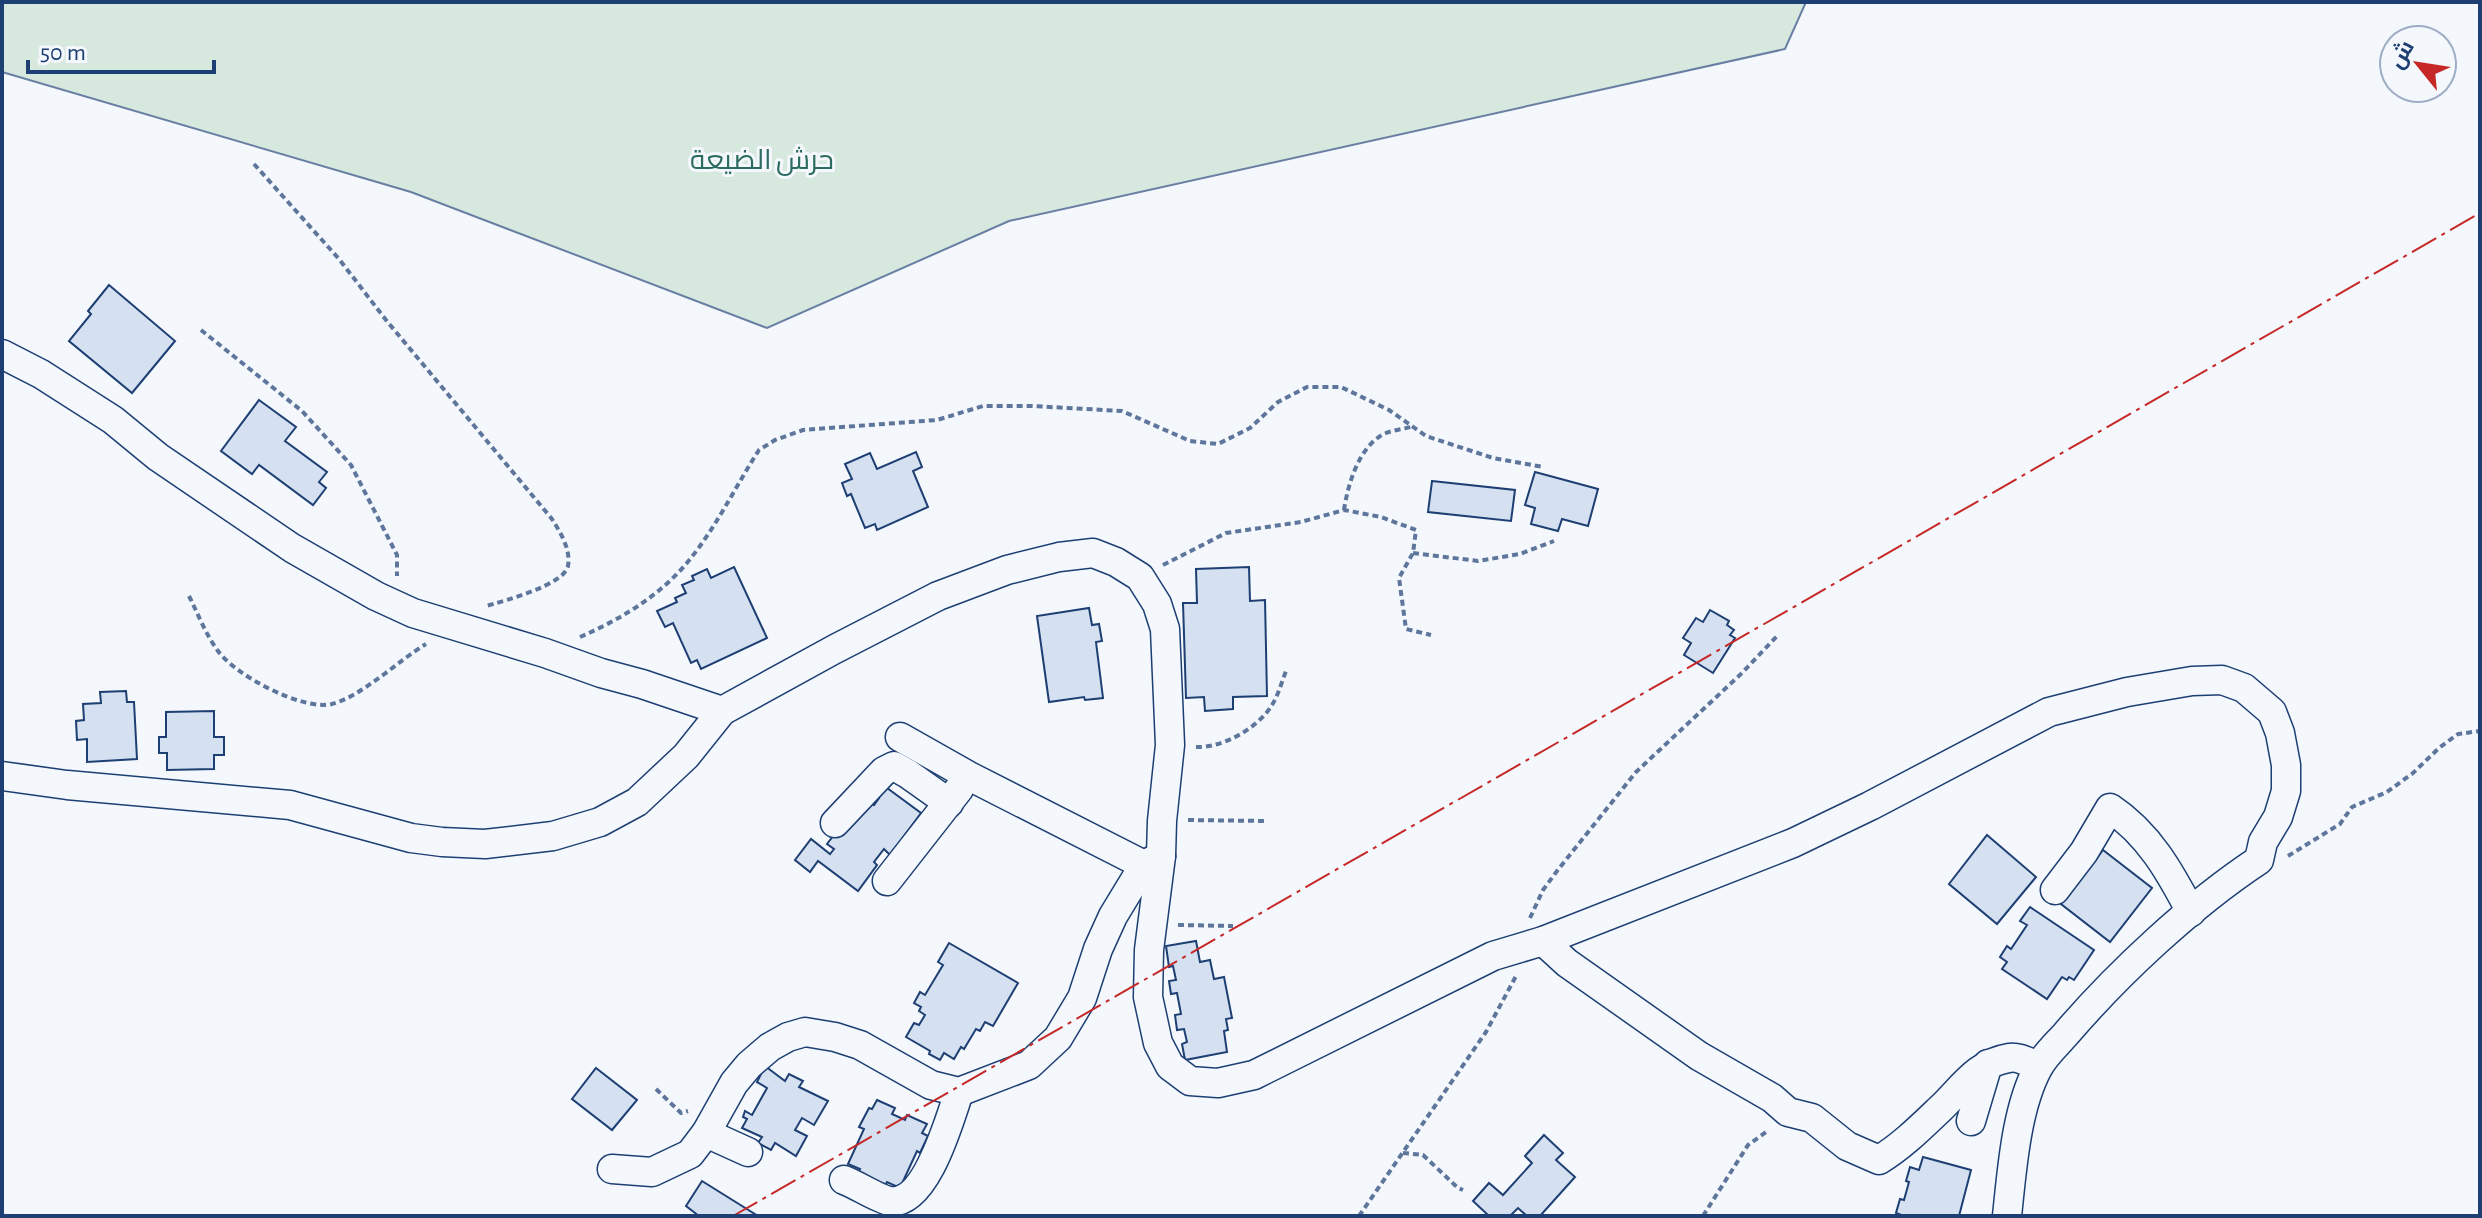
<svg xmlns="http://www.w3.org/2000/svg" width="2482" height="1218" font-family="'Alegreya Sans',Cairo,sans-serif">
<rect width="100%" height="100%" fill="#f4f7fb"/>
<path fill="#d7e8df" stroke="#687fa3" stroke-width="2" d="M 2,2 L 1806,2 L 1785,49 L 1009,221 L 767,328 L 411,192 L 2,72 Z"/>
<g fill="#d5e0f0" stroke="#1d3f73" stroke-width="2">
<path d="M 109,285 L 175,341 L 132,393 L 69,341 L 91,314 L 88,311 Z"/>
<path d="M 259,400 L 296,427 L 285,441 L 327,472 L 319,482 L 326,488 L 313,505 L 259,465 L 252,474 L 221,451 Z"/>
<path d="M 916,452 L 922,467 L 913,471 L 928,507 L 877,530 L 875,524 L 865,528 L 851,494 L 847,496 L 842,483 L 852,479 L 845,464 L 870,453 L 877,469 Z"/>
<path d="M 1535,472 L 1598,489 L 1588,526 L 1562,519 L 1558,531 L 1531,524 L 1535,508 L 1525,505 Z"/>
<path d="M 1432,481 L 1515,490 L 1511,521 L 1428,512 Z"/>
<path d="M 734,567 L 767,638 L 701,669 L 697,660 L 691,663 L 673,623 L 665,627 L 657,611 L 677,602 L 675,598 L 686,593 L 682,585 L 694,580 L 692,576 L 707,569 L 711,578 Z"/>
<path d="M 1249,567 L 1250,601 L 1265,600 L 1267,696 L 1233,697 L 1233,709 L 1205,711 L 1204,697 L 1186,698 L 1183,603 L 1197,603 L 1196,569 Z"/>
<path d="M 1089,608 L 1092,625 L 1099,624 L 1102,641 L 1096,642 L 1103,698 L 1085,700 L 1084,697 L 1049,702 L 1037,616 Z"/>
<path d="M 1710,610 L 1729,621 L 1727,625 L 1734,630 L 1730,635 L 1735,638 L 1713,673 L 1684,655 L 1691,643 L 1683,638 L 1696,618 L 1703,622 Z"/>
<path d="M 126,691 L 127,702 L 134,702 L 137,759 L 87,762 L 87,739 L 77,740 L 76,721 L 84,720 L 83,704 L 101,703 L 100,692 Z"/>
<path d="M 214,711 L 214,737 L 224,737 L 224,755 L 214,755 L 214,769 L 167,770 L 167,753 L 159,753 L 159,737 L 166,737 L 166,712 Z"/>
<path d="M 883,785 L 921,813 L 890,855 L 884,849 L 874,862 L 877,865 L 858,891 L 818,861 L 810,872 L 795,860 L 811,839 L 830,854 L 834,849 L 827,844 L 837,831 L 866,799 L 874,805 L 879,798 L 876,795 Z"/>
<path d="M 1987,835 L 2036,877 L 1997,924 L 1949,884 Z"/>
<path d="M 2103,850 L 2152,888 L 2110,942 L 2061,904 Z"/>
<path d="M 2030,907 L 2094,950 L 2074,980 L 2069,977 L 2067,980 L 2062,977 L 2047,999 L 2002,969 L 2007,962 L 2000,957 L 2007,946 L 2011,949 L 2027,925 L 2020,921 Z"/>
<path d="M 1196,941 L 1200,962 L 1210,960 L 1214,979 L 1224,977 L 1232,1018 L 1226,1019 L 1228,1030 L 1224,1031 L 1227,1052 L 1185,1060 L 1182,1044 L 1187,1042 L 1184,1029 L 1177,1030 L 1175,1015 L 1181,1014 L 1177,993 L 1171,994 L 1169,981 L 1176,980 L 1173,966 L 1169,967 L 1166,946 Z"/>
<path d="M 949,943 L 1018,983 L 993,1026 L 985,1022 L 980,1031 L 976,1029 L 964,1049 L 961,1047 L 954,1059 L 944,1053 L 940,1060 L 929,1054 L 930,1051 L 906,1037 L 914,1023 L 919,1025 L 925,1015 L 919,1011 L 921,1007 L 914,1003 L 920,992 L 925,995 L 943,965 L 938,962 Z"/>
<path d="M 765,1066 L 785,1081 L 789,1074 L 803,1081 L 799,1087 L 828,1101 L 814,1125 L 802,1118 L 795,1130 L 807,1136 L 796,1156 L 775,1143 L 771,1150 L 758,1143 L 762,1137 L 742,1128 L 747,1119 L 743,1117 L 745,1111 L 752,1115 L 767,1088 L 757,1082 Z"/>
<path d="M 596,1068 L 637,1100 L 612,1130 L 572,1099 Z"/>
<path d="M 877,1100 L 895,1108 L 892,1114 L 905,1120 L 907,1115 L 927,1124 L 922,1133 L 928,1136 L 920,1153 L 917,1151 L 900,1188 L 887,1182 L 885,1186 L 858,1173 L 860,1169 L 848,1164 L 864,1129 L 859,1127 L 869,1108 L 872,1109 Z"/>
<path d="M 1544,1135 L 1563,1153 L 1556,1160 L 1575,1177 L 1540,1216 L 1527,1216 L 1518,1208 L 1510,1216 L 1489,1216 L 1473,1201 L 1489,1183 L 1503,1195 L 1532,1163 L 1525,1156 Z"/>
<path d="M 1923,1157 L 1971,1170 L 1959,1216 L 1904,1216 L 1896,1213 L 1900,1199 L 1904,1200 L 1909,1182 L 1906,1181 L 1910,1167 L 1919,1170 Z"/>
<path d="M 702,1181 L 758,1216 L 699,1216 L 686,1206 Z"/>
</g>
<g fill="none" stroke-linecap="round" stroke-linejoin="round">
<defs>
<g id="minor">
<path d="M 2,354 L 41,374 L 113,420 L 158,457 L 292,548 L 376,596 L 413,613 L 545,653 L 601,673 L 642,684 L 722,711"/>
<path d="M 900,737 L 969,776 L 1144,865"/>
<path d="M 2,776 L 67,785 L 290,805 L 411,838 L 442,842 L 485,844 L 553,836 L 600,822 L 637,802 L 686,756 L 722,711 L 835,649 L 938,596 L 1007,570 L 1059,557 L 1093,553 L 1116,562 L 1140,577 L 1157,604 L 1165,629 L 1170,745 L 1162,821 L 1161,856 L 1149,950 L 1148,997 L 1158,1043 L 1170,1066 L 1190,1081 L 1218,1083 L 1254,1075 L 1493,956 L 1543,941 L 1793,843 L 1870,806 L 2049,712 L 2127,692 L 2192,681 L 2222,680 L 2244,688 L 2272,712 L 2280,733 L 2286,765 L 2286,791 L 2278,817 L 2263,842 L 2259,860 C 2191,905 2118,973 2065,1035 C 2056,1045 2044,1056 2038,1068 C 2016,1109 2012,1170 2007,1216"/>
<path d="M 835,823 L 884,771 L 894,766 L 908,774 L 949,803"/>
<path d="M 887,881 L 959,789"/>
<path d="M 2055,890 L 2084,852 L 2110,808 C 2149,834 2170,872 2191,912"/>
<path d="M 1543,941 L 1567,963 L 1699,1056 L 1772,1098 L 1788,1112 L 1812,1118 L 1847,1146 L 1879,1160 C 1902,1146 1921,1127 1941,1108 C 1962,1088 1977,1063 2009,1058 C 2018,1056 2030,1063 2038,1066"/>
<path d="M 1971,1121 L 1988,1064"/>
<path d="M 706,1133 L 748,1152"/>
<path d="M 612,1169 L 652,1172 L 690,1154 L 706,1133 L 734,1083 L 749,1065 L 770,1047 L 788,1037 L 805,1032 L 835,1037 L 860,1045 L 931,1085 L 959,1092 L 1029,1065 L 1058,1038 L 1082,998 L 1098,949 L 1113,916 L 1144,865 L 1161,856"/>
<path d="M 844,1180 C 857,1185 877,1198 889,1201 C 926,1207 950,1118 959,1092"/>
</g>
</defs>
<use href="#minor" stroke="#1d3f73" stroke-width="31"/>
<g stroke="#5e769c" stroke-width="4" stroke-dasharray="6 4" stroke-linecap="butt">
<path d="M 254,164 L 339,259 L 386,320 L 552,519 C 560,532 571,549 568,566 C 564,585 504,601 486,606"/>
<path d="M 201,330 L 302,411 L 351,465 L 397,555 L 397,576"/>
<path d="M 1344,510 C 1348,484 1359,445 1386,433 C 1394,430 1403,429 1411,427"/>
<path d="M 1413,553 L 1478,561 L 1520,554 L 1554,541"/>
<path d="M 1163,565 L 1226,533 L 1301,522 L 1344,510 L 1381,517 L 1416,530 L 1413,553 L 1399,578 L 1406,629 L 1431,635"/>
<path d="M 189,596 C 198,614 206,635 218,651 C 235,675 302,711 332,704 C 362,696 398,661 426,644"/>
<path d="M 580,637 C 619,620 658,597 686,564 C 715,530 735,487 759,450 L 775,440 L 803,430 L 937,420 L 983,406 L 1032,406 L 1122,411 L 1190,441 L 1218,444 L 1250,428 L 1278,402 L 1307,387 L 1341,387 L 1389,410 L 1426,436 L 1493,458 L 1543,467"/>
<path d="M 1196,747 C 1223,748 1258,728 1272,705 C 1279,694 1282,680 1287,669"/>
<path d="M 1188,820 L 1265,821"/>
<path d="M 2288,856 L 2340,824 L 2352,807 L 2387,792 L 2413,773 L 2439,748 L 2458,734 L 2480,731"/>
<path d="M 1530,918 L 1543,890 L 1557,871 L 1636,772 L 1742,673 L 1778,635"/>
<path d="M 1178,925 L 1233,926"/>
<path d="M 656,1089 L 681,1113 L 688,1111"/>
<path d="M 1403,1153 L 1423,1155 L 1458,1188 L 1463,1190"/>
<path d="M 1359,1216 L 1486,1032 L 1516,976"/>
<path d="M 1703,1216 L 1748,1145 L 1769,1130"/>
</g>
<use href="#minor" stroke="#f4f7fb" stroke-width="28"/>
<path stroke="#c62828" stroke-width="2" stroke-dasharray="28 6 4 6" stroke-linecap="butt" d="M 733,1216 L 2480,213"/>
</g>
<g text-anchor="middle" stroke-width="6" stroke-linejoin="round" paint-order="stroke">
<g font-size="28" fill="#2c6c60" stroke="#f4f7fb">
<text x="762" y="169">حرش الضيعة</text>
</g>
</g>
<rect width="2482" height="1218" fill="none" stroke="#1d3f73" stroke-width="8"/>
<g transform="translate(2418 64) rotate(300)"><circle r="38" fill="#f4f7fb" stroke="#9eadc5" stroke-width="2"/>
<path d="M0-6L14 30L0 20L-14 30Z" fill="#c62828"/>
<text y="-12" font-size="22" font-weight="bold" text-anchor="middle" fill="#1d3f73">ش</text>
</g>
<path d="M28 60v12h186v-12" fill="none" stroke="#1d3f73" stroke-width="4"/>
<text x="40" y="60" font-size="24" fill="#1d3f73" stroke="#f4f7fb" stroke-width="6" paint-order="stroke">50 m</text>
</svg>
